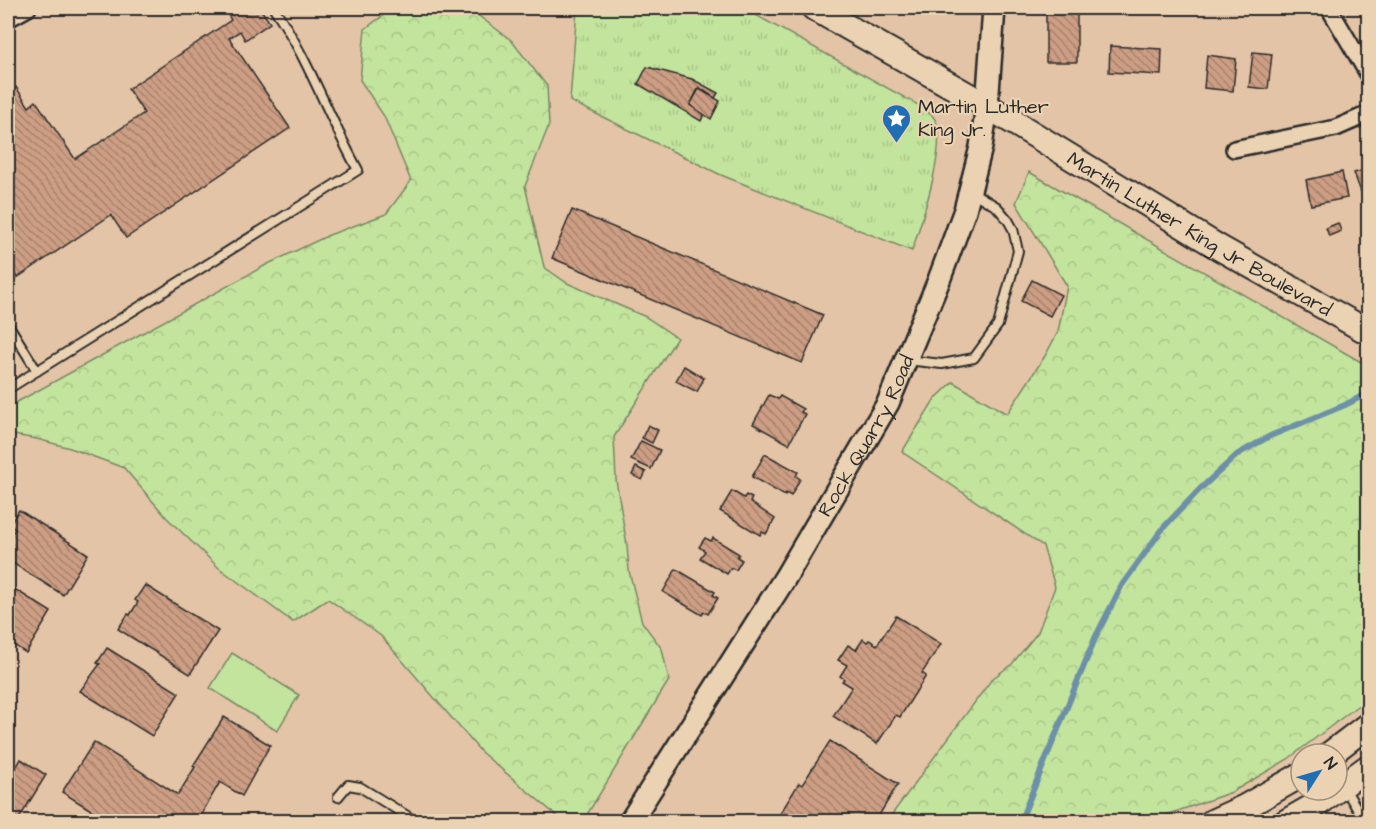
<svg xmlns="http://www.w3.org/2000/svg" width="1376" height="829" font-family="'Architects Daughter',sans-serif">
<defs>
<pattern id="forest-crowns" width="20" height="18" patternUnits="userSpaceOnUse" patternTransform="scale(1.5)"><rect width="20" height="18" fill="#c3e49d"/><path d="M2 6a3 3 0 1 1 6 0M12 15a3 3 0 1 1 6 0" fill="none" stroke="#a8c487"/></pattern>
<pattern id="park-tufts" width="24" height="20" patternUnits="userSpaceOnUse" patternTransform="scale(1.5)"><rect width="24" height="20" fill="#c3e49d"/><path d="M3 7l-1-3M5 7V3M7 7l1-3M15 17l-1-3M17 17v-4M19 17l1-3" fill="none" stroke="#a8c487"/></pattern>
<pattern id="building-back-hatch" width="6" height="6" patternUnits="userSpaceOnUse" patternTransform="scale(1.5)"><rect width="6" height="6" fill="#cd9e84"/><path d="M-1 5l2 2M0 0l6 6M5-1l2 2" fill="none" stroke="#a7816c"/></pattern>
</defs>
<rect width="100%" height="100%" fill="#e4c4a6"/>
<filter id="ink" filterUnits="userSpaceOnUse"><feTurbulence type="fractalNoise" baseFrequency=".0167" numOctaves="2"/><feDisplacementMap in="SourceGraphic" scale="12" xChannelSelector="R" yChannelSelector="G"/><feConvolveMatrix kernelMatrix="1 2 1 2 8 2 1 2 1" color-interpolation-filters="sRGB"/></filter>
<g filter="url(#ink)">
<path fill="#c3e49d" stroke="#778864" stroke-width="1.5" d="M 232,653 L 299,695 L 277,731 L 210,688 Z"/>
<g fill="url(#forest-crowns)" stroke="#778864" stroke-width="1.5">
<path d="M 393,8 L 468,8 L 511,40 L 547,86 L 549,125 L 525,186 L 544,267 L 567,283 L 646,317 L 677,338 L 614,437 L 616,480 L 627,545 L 629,571 L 642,622 L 662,649 L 669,680 L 585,818 L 563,821 L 481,752 L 381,636 L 328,599 L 293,622 L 219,568 L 167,518 L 124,468 L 70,448 L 37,439 L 8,434 L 8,407 L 266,265 L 329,235 L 386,214 L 411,181 L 384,116 L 360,80 L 365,29 Z"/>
<path d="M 1029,172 L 1368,366 L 1368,698 L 1288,759 L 1232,792 L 1149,821 L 887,821 L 992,679 L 1012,664 L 1038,632 L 1055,587 L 1043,546 L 902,452 L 934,400 L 953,382 L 1007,414 L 1045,356 L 1058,332 L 1067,286 L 1016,203 Z"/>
</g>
<path fill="url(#park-tufts)" stroke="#778864" stroke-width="1.5" d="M 577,8 L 743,8 L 920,106 C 924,110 931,113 934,118 C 950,138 920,226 912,251 L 721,175 L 570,101 Z"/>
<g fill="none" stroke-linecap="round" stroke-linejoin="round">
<path stroke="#6c90a7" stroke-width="6" d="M 1020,822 L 1096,636 L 1122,585 L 1163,528 L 1199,490 L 1238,454 L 1270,436 L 1345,405 L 1368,393"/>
</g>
<g fill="url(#building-back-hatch)" stroke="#2b2b2b" stroke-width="1.5">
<path d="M 224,8 L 260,8 L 270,23 L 245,40 L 240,31 L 229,38 L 290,128 L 126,238 L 111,215 L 17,278 L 8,263 L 8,93 L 16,87 L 29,107 L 36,101 L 75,159 L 144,113 L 128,89 L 231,20 Z"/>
<rect x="1046" y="8" width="31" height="54"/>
<path d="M 1110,46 L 1162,49 L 1161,75 L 1109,72 Z"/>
<path d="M 1253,52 L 1272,54 L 1268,89 L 1249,87 Z"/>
<path d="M 1207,55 L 1236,59 L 1233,91 L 1204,88 Z"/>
<path d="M 647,67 L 692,79 L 718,93 L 715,98 L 699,87 L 690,105 L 704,114 L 701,121 L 638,84 Z"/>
<path d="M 699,89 L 720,101 L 711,119 L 690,105 Z"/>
<path d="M 1368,169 L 1368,211 L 1354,173 Z"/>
<path d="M 1342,172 L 1347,198 L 1311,205 L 1306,180 Z"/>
<path d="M 572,210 L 823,315 L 802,363 L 552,258 Z"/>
<path d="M 1338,223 L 1341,231 L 1329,236 L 1326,228 Z"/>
<path d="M 1032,280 L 1061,295 L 1050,316 L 1021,301 Z"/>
<path d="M 684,366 L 704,378 L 697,392 L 676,381 Z"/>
<path d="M 769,395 L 778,399 L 780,396 L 803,409 L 801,412 L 805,414 L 789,444 L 753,424 Z"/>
<path d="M 648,425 L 658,430 L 652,443 L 642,438 Z"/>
<path d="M 641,441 L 660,450 L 651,469 L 631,460 Z"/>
<path d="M 765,454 L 798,472 L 796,476 L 800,479 L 791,496 L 786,493 L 785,496 L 752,477 Z"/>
<path d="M 636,467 L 646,472 L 642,480 L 632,475 Z"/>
<path d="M 732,491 L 744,498 L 746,495 L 752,498 L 750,502 L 775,519 L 766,534 L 762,532 L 760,535 L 720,511 Z"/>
<path d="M 19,510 L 88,554 L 63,595 L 8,560 L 8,539 L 15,529 L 9,525 Z"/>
<path d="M 705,538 L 711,541 L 713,538 L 739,554 L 737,557 L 742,560 L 736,570 L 731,568 L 727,574 L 700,558 L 705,551 L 699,547 Z"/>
<path d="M 676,569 L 715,592 L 713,595 L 718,598 L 708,614 L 704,612 L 702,615 L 663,592 Z"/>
<path d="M 8,585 L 51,612 L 26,653 L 8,641 Z"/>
<path d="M 145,585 L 218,631 L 190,674 L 118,629 L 128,614 L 130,615 L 138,602 L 135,600 Z"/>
<path d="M 896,616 L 941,644 L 922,673 L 926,676 L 900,717 L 896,715 L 877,744 L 833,716 L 852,687 L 842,681 L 844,679 L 840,676 L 847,665 L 838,660 L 848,645 L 856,650 L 863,639 L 867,642 L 869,640 L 877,645 Z"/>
<path d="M 107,648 L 179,693 L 152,736 L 80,691 L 100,664 L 97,663 Z"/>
<path d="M 224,717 L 270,745 L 242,796 L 220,782 L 203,811 L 204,811 L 198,822 L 110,822 L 62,792 L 94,742 L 178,795 L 195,767 L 193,766 Z"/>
<path d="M 830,741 L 898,784 L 875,822 L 775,822 L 799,783 L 802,785 Z"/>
<path d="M 21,759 L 46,775 L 17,822 L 8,822 L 8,781 Z"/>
<path d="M 46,815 L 60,821 L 63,817 L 69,821 L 69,822 L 44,822 L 42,820 Z"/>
</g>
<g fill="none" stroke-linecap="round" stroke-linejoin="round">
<defs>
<g id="service">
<path d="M 8,324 L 37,371"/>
<path d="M 907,360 L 942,364 L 974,358 L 998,325 L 1018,251 L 1013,229 L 1008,220 L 997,207 L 972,192"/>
<path d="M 8,389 L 358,170 C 328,116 308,58 274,8"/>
<path d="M 1344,787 L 1365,822"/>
<path d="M 338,797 L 348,785 L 360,787 L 417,822"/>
</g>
<g id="minor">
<path d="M 1329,8 L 1368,74"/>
<path d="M 8,19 L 28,8"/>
<path d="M 1234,149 L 1336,128 L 1368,114"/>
</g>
<g id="secondary">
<path id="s1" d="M 630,822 L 785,578 L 888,403 L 939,280 L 965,210 L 981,147 L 987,106 L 994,8"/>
</g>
<g id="primary">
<path id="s2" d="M 814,8 L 987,106 L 1218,247 L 1368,332"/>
<path d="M 1330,754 L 1368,725"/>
<path d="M 1212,822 L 1245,807 L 1301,775"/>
<path d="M 1286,822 L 1319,803 L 1368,767"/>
</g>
</defs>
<use href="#service" stroke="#2b2b2b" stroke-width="12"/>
<use href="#minor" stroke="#2b2b2b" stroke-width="20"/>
<use href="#secondary" stroke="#2b2b2b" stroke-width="26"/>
<use href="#primary" stroke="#2b2b2b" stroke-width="28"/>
<use href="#service" stroke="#ead2b2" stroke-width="8"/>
<use href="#minor" stroke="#ead2b2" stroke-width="15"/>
<use href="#secondary" stroke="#ead2b2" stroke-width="21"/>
<use href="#primary" stroke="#ead2b2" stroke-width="24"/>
</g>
</g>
<defs>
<symbol id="sight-pin" viewBox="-11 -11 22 30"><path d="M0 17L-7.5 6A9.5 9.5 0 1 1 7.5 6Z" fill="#1f6fb2" stroke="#ead2b2"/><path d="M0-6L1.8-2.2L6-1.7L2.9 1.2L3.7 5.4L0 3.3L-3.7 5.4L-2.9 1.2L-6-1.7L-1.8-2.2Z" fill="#fff"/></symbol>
</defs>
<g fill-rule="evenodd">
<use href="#sight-pin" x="880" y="102" width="33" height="45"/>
</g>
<g text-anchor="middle" stroke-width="4.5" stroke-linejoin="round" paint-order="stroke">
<g font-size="20" fill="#2b2b2b" stroke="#ead2b2" text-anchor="start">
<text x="918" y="113">Martin Luther<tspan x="918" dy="23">King Jr.</tspan></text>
</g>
<g font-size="20" fill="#2b2b2b" stroke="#ead2b2">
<text dy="7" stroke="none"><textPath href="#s2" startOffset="447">Martin Luther King Jr Boulevard</textPath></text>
<text dy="7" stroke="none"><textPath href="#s1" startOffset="453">Rock Quarry Road</textPath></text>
</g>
</g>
<rect width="1376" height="829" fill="none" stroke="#ead2b2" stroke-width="30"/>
<rect x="15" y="15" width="1346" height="799" fill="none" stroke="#2b2b2b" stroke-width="2" filter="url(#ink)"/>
<g transform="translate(1319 772) rotate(53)"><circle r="28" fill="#ead2b2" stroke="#9e8f7c" stroke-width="1.5"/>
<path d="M0-4.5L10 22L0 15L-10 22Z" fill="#1f6fb2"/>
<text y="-9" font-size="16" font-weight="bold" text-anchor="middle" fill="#2b2b2b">N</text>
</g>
</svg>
